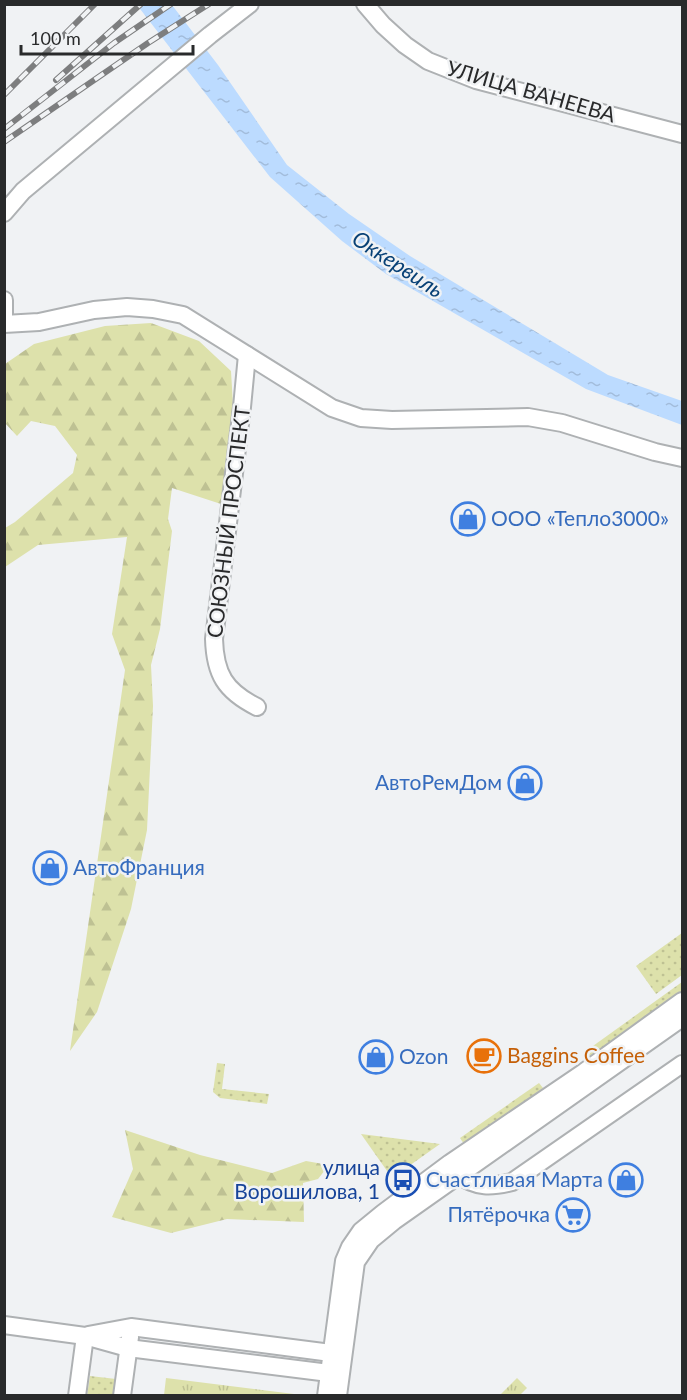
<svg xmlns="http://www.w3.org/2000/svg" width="687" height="1400" font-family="Lato,sans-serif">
<defs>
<pattern id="grass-dots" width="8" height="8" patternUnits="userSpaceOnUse" patternTransform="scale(1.5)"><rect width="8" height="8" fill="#dde1ab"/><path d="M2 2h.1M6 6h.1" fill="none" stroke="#bec193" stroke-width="1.8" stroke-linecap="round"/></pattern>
<pattern id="forest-firs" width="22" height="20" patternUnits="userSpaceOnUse" patternTransform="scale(1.5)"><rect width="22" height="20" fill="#dde1ab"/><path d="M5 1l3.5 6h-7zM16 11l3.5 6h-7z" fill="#bec193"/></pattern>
<pattern id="park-tufts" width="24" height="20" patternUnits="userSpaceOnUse" patternTransform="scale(1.5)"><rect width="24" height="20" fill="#dde1ab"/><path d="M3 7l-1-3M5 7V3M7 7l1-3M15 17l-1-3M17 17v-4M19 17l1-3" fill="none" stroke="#bec193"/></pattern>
<pattern id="water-ripples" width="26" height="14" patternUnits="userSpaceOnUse" patternTransform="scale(1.5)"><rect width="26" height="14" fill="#bcdbff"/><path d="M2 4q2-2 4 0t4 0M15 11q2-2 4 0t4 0" fill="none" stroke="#a2bcdb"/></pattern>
</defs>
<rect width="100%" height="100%" fill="#f0f2f4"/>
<g fill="url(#grass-dots)">
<path d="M 682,933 L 682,975 L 656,994 L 636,966 Z"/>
<path d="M 682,982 L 682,992 L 590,1057 L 586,1051 Z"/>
<path d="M 217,1063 L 225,1064 L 222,1089 L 269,1094 L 267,1104 L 220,1098 L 213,1092 Z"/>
<path d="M 539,1083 L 543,1088 L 464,1144 L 460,1138 Z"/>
<path d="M 361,1134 L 440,1144 L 392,1178 Z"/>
<path d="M 90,1376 L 116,1379 L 114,1395 L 87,1396 Z"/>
</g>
<g fill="url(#forest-firs)">
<path d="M 151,323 L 199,341 L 231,371 L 233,405 L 221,504 L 172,488 L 168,519 L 172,531 L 160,629 L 151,665 L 153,706 L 147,830 L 131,909 L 97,1012 L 70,1051 L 125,670 L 112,634 L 127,537 L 38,545 L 5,567 L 5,528 L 15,522 L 73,473 L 77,455 L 55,426 L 31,421 L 17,436 L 5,423 L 5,364 L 34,344 L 105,326 Z"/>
<path d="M 125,1130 L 200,1155 L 272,1173 L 306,1161 L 329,1165 L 318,1179 L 303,1183 L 304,1222 L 227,1219 L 171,1233 L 112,1217 L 133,1169 Z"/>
</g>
<g fill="url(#park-tufts)">
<path d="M 166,1378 L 302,1395 L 164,1395 Z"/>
<path d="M 517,1378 L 527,1388 L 520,1395 L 500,1395 Z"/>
</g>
<path fill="url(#water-ripples)" d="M 137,5 L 172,5 L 218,65 L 287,165 L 349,214 L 410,256 L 608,375 L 682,401 L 682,425 L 586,389 L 386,274 L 342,241 L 270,177 Z"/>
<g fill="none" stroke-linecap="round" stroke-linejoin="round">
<defs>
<g id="minor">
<path d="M 365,4 L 383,25 L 405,45 L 428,61 L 476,80 L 682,134"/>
<path d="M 4,213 L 23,191 L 210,35 L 250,4"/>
<path d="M 4,300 L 4,318"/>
<path d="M 4,324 L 39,322 L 94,310 L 127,307 L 153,309 L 183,315 L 332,408 L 361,418 L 392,420 L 528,417 L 562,423 L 655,452 L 682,458"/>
<path d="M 247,355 L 242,407 L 214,639 C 215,674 225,691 257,707"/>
<path d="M 459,1175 C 476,1188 492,1187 512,1182 L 682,1064"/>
<path d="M 4,1325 L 85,1336 L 128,1348 L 329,1373 L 335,1368"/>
<path d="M 88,1335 L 131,1327 L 331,1353 L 340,1359"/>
<path d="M 77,1396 L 85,1336"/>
<path d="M 122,1396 L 130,1337"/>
<path d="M 326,1396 L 344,1261 L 350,1247 L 361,1231 L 383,1213 L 450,1163 L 584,1072 L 682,1001"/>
<path d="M 338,1396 L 356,1262 L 371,1240 L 394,1221 L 682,1018"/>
</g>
</defs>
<use href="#minor" stroke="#aeb1b3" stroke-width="20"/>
<use href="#minor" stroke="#fff" stroke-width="16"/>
<defs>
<g id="rail">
<path d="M 56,80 L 141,4"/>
<path d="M 4,95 L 95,4"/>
<path d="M 4,129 L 114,43 L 171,4"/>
<path d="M 4,142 L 148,43 L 209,4"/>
</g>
</defs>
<use href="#rail" stroke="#7d7e7f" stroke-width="6"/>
<use href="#rail" stroke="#f0f2f4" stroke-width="4" stroke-dasharray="11" stroke-linecap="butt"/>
</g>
<defs>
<symbol id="shop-ring" viewBox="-11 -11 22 22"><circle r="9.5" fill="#f0f2f4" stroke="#3f7fe0" stroke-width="1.5"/><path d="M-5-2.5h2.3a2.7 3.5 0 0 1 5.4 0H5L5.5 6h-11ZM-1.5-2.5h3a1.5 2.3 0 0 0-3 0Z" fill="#3f7fe0"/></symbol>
<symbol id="cafe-ring" viewBox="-11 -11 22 22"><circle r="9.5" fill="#f0f2f4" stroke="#e8710a" stroke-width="1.5"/><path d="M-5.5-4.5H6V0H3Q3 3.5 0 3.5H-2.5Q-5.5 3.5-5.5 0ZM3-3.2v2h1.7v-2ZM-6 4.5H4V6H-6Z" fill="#e8710a"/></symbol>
<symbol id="bus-ring" viewBox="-11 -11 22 22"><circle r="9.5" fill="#f0f2f4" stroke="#1a4fb4" stroke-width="1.5"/><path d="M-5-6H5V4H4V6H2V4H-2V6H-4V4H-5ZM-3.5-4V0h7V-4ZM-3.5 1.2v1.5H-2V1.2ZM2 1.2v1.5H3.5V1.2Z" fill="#1a4fb4"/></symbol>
<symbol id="supermarket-ring" viewBox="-11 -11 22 22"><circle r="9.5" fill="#f0f2f4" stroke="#3f7fe0" stroke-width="1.5"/><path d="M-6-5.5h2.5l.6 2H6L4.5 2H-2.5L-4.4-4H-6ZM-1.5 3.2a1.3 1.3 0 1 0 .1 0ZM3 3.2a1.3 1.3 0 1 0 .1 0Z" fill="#3f7fe0"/></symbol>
</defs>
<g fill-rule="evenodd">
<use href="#shop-ring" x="449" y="500" width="38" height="38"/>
<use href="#shop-ring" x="506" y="764" width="38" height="38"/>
<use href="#shop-ring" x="31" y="849" width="38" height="38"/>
<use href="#cafe-ring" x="465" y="1037" width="38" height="38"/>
<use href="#shop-ring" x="357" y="1038" width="38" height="38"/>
<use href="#bus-ring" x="384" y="1161" width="38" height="38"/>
<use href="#shop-ring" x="607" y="1161" width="38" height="38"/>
<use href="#supermarket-ring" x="554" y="1196" width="38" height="38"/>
</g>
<g text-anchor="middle" stroke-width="5" stroke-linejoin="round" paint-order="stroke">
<g font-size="21" fill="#292a2b" stroke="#f0f2f4">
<text transform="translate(531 92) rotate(16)" y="7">УЛИЦА ВАНЕЕВА</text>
<text transform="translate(229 522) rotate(-83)" y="7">СОЮЗНЫЙ ПРОСПЕКТ</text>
</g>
<g font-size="21" fill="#366cbe" stroke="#f0f2f4" text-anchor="start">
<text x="491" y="526">ООО «Тепло3000»</text>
<text x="502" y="790" text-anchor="end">АвтоРемДом</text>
<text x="73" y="875">АвтоФранция</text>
<text x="399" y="1064">Ozon</text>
<text x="603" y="1187" text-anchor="end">Счастливая Марта</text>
<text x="550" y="1222" text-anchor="end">Пятёрочка</text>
</g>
<g font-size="21" fill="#c56008" stroke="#f0f2f4" text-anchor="start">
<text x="507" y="1063">Baggins Coffee</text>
</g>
<g font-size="21" fill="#164399" stroke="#f0f2f4" text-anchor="end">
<text x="380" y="1175">улица<tspan x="380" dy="24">Ворошилова, 1</tspan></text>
</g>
<g font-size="22" font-style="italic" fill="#084176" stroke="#f0f2f4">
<text transform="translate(398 264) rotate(33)" y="8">Оккервиль</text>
</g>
</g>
<rect width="687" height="1400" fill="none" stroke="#292a2b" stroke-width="12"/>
<path d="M21 45v9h172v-9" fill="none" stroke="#292a2b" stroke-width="3"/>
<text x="30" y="45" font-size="18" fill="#292a2b" stroke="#f0f2f4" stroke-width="4.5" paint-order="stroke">100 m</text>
</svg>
